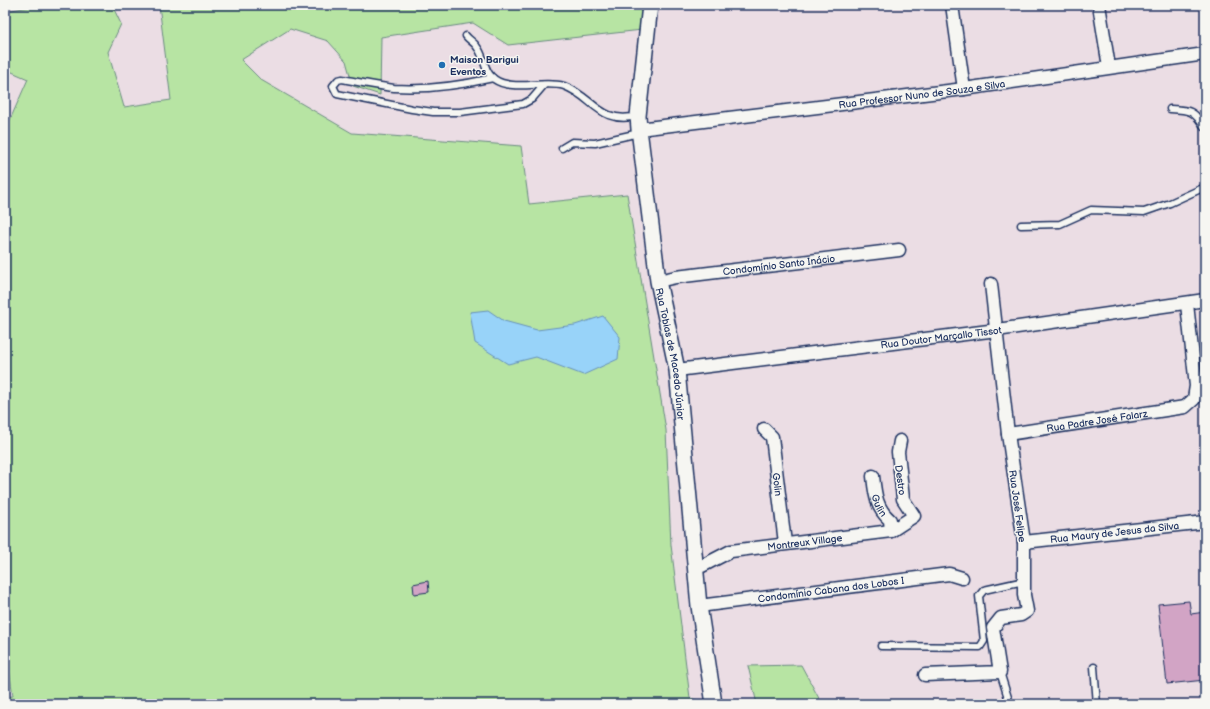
<svg xmlns="http://www.w3.org/2000/svg" width="1210" height="709" font-family="'Balsamiq Sans',sans-serif">
<rect width="100%" height="100%" fill="#ebdde4"/>
<filter id="ink" filterUnits="userSpaceOnUse"><feTurbulence type="fractalNoise" baseFrequency=".025" numOctaves="2"/><feDisplacementMap in="SourceGraphic" scale="8" xChannelSelector="R" yChannelSelector="G"/><feConvolveMatrix kernelMatrix="1 2 1 2 8 2 1 2 1" color-interpolation-filters="sRGB"/></filter>
<g filter="url(#ink)">
<g fill="#b7e4a3" stroke="#698a80">
<path d="M 43,5 L 112,5 L 121,24 L 108,52 L 124,107 L 171,100 L 159,5 L 642,5 L 642,30 L 508,45 L 473,23 L 381,37 L 380,95 L 353,86 L 346,61 L 328,41 L 290,29 L 241,60 L 261,80 L 352,133 L 521,146 L 529,204 L 627,194 L 666,430 L 671,545 L 690,698 L 708,704 L 5,704 L 5,697 L 13,696 L 5,642 L 5,123 L 9,122 L 28,79 L 5,69 L 5,11 Z"/>
<path d="M 801,665 L 822,704 L 757,704 L 748,666 Z"/>
</g>
<path fill="#98d3f9" stroke="#6691bb" d="M 488,310 L 504,321 L 537,330 L 575,325 L 603,316 L 620,337 L 618,359 L 583,375 L 536,357 L 508,364 L 475,343 L 470,312 Z"/>
<g fill="#d2a4c5" stroke="#1b2f5e">
<path d="M 428,581 L 429,592 L 414,594 L 413,584 Z"/>
<path d="M 1189,601 L 1191,614 L 1205,612 L 1205,680 L 1167,684 L 1158,604 Z"/>
</g>
<g fill="none" stroke-linecap="round" stroke-linejoin="round">
<defs>
<g id="service">
<path d="M 466,36 C 469,40 475,43 477,47 C 485,56 483,71 494,79 C 512,92 544,80 564,86 C 593,96 599,125 637,116"/>
<path d="M 493,78 C 462,85 426,90 394,88 C 377,86 359,82 342,79 L 338,80 L 333,86 L 337,94 L 412,109 L 433,112 L 460,112 L 523,104 L 532,99 L 544,85"/>
<path d="M 1170,109 C 1190,110 1194,110 1205,128"/>
<path d="M 562,148 L 572,142 L 595,143 L 639,133"/>
<path d="M 1021,225 L 1060,224 L 1091,210 L 1144,212 L 1170,203 L 1205,187"/>
<path d="M 881,646 L 980,647 L 984,641 L 979,596 L 984,590 L 1024,581"/>
<path d="M 1094,667 L 1097,704"/>
<path d="M 1000,672 L 1010,704"/>
</g>
<g id="minor">
<path d="M 952,5 L 964,89"/>
<path d="M 1099,5 L 1109,67"/>
<path id="s1" d="M 639,129 L 964,89 L 1205,54"/>
<path id="s2" d="M 658,281 L 676,277 L 899,250"/>
<path id="s3" d="M 677,370 L 997,330 L 1205,300"/>
<path id="s4" d="M 764,429 L 772,437 L 785,543"/>
<path id="s5" d="M 1008,434 L 1185,407 L 1194,399 L 1196,386 L 1187,304"/>
<path id="s6" d="M 873,476 C 875,494 876,508 890,520 L 891,531"/>
<path id="s7" d="M 1024,542 L 1205,522"/>
<path id="s8" d="M 695,566 L 702,566 L 731,551 L 891,531 L 914,516 L 903,499 L 898,452 L 900,441"/>
<path id="s9" d="M 699,606 L 949,574 L 962,578"/>
<path d="M 925,675 L 1000,672 L 993,628 L 1001,618 L 1021,615 L 1027,611 L 1024,595 L 1024,542 L 1008,434 L 991,284"/>
</g>
<g id="tertiary">
<path id="s10" d="M 650,5 L 638,116 L 639,129 L 658,281 L 677,370 L 699,606 L 714,704"/>
</g>
</defs>
<use href="#service" stroke="#1b2f5e" stroke-width="9"/>
<use href="#minor" stroke="#1b2f5e" stroke-width="15"/>
<use href="#tertiary" stroke="#1b2f5e" stroke-width="18"/>
<use href="#service" stroke="#f6f6f2" stroke-width="6"/>
<use href="#minor" stroke="#f6f6f2" stroke-width="12"/>
<use href="#tertiary" stroke="#f6f6f2" stroke-width="15"/>
</g>
</g>
<circle fill="#1f6fb2" stroke="#f6f6f2" stroke-width="1.5" cx="442" cy="65" r="4"/>
<g text-anchor="middle" stroke-width="3" stroke-linejoin="round" paint-order="stroke">
<g font-size="10" font-weight="bold" fill="#1b2f5e" stroke="#f6f6f2" text-anchor="start">
<text x="450" y="63">Maison Barigui<tspan x="450" dy="12">Eventos</tspan></text>
</g>
<g font-size="10" fill="#1b2f5e" stroke="#f6f6f2">
<text dy="4" stroke="none"><textPath href="#s1" startOffset="285">Rua Professor Nuno de Souza e Silva</textPath></text>
<text dy="4" stroke="none"><textPath href="#s2" startOffset="122">Condomínio Santo Inácio</textPath></text>
<text dy="4" stroke="none"><textPath href="#s3" startOffset="266">Rua Doutor Marçallo Tissot</textPath></text>
<text dy="4" stroke="none"><textPath href="#s10" startOffset="352">Rua Tobias de Macedo Júnior</textPath></text>
<text dy="4" stroke="none"><textPath href="#s5" startOffset="90">Rua Padre José Falarz</textPath></text>
<text transform="translate(901 480) rotate(82)" y="4">Destro</text>
<text dy="4" stroke="none"><textPath href="#s4" startOffset="59">Golin</textPath></text>
<text dy="4" stroke="none"><textPath href="#s6" startOffset="30">Gulin</textPath></text>
<text transform="translate(1018 506) rotate(82)" y="4">Rua José Felipe</text>
<text dy="4" stroke="none"><textPath href="#s7" startOffset="91">Rua Maury de Jesus da Silva</textPath></text>
<text dy="4" stroke="none"><textPath href="#s8" startOffset="114">Montreux Village</textPath></text>
<text dy="4" stroke="none"><textPath href="#s9" startOffset="133">Condomínio Cabana dos Lobos I</textPath></text>
</g>
</g>
<rect width="1210" height="709" fill="none" stroke="#f6f6f2" stroke-width="20"/>
<rect x="10" y="10" width="1190" height="689" fill="none" stroke="#1b2f5e" stroke-width="1.5" filter="url(#ink)"/>
</svg>
